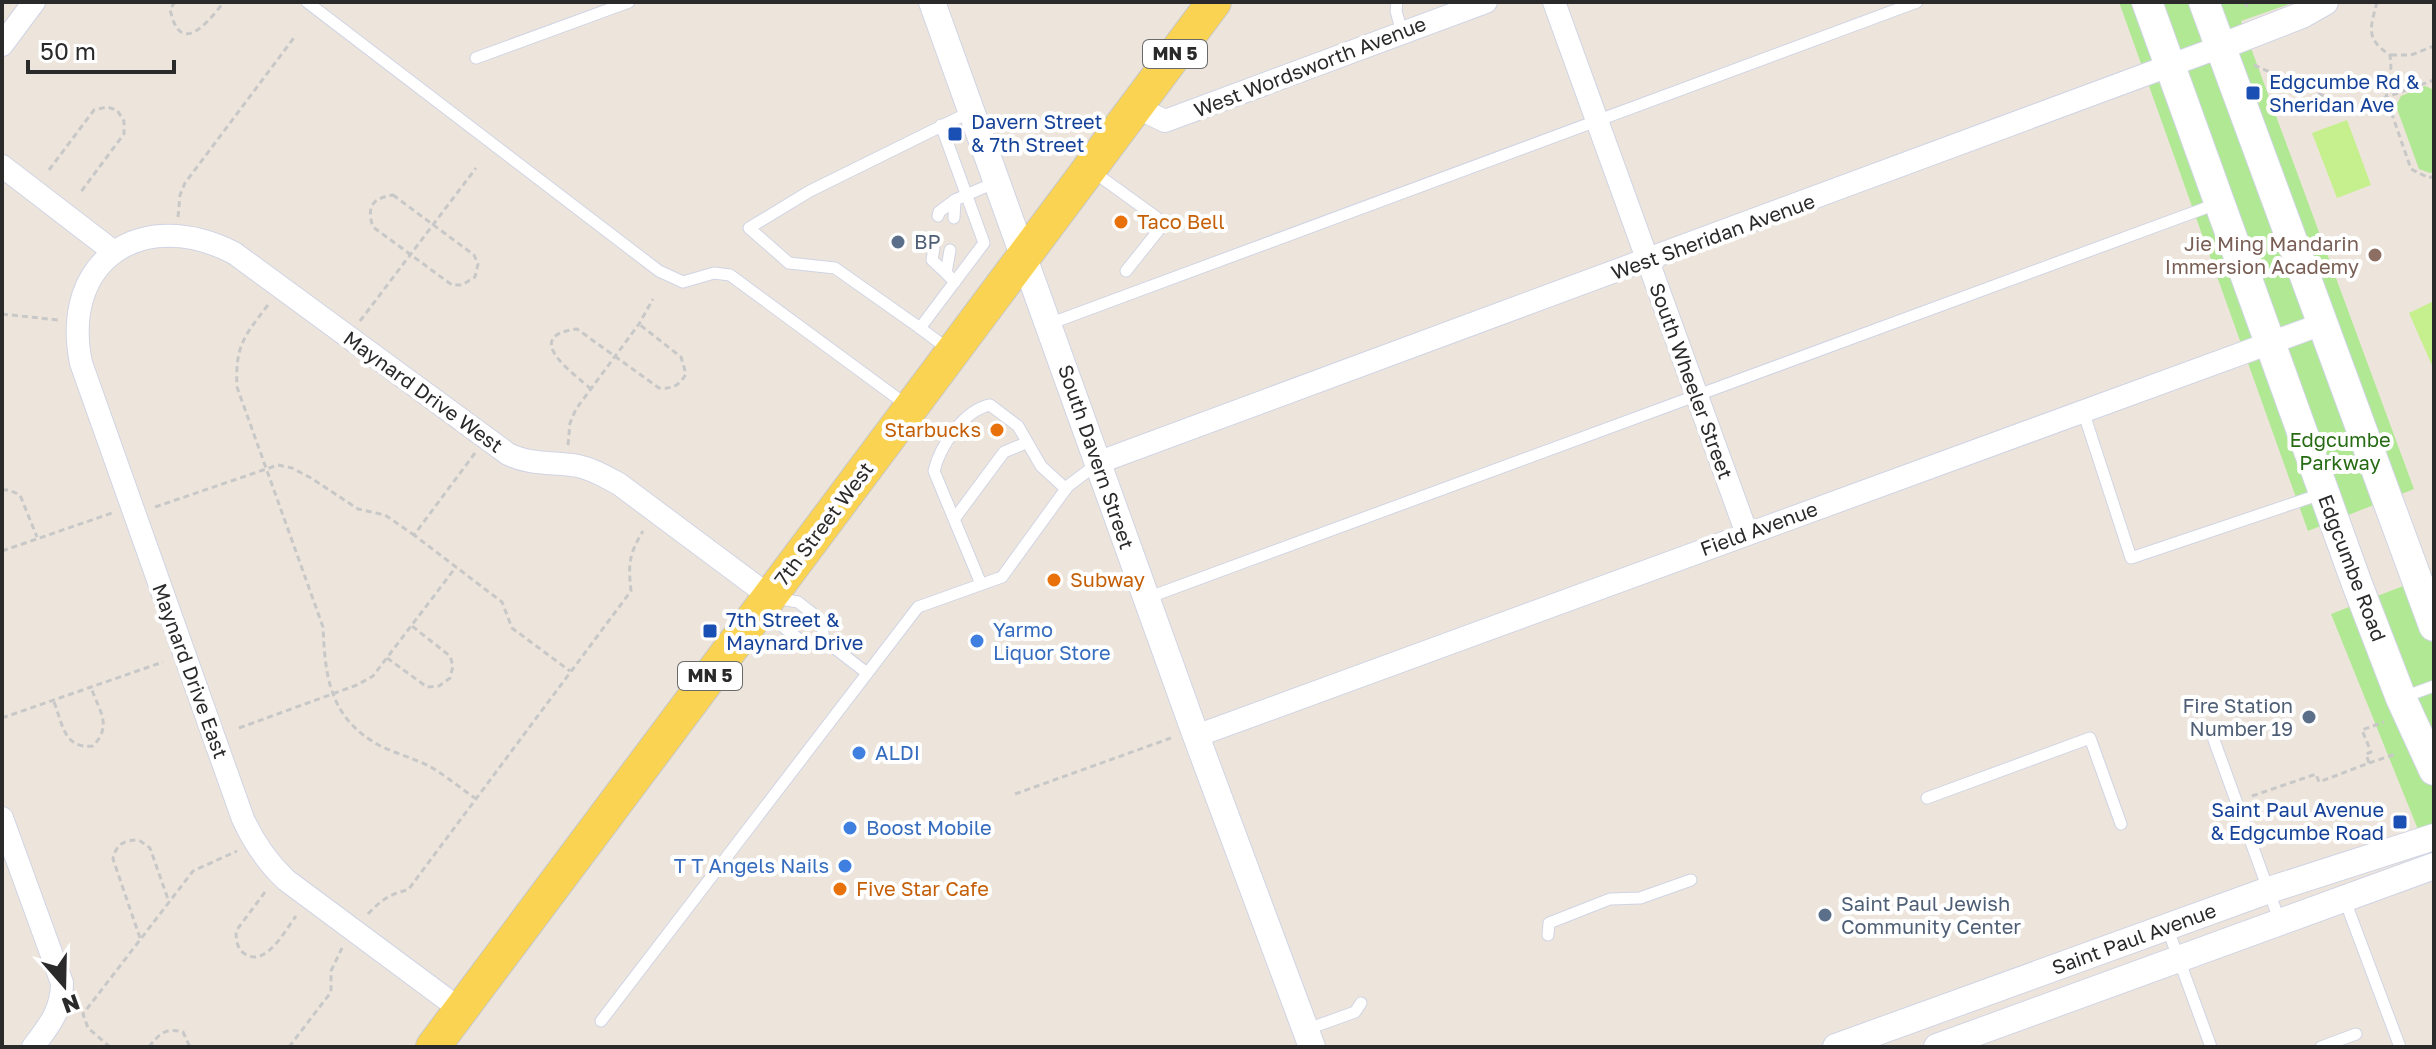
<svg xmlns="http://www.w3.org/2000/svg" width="2436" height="1049" font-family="'Golos Text',sans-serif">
<rect width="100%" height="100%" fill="#ede5db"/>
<g fill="#b0e893">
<path d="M 2119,2 L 2295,2 L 2241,21 L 2414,489 L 2308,531 Z"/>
<path d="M 2425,86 L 2434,90 L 2434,172 L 2430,173 L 2419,169 L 2396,106 L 2401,96 Z"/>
<path d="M 2434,574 L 2434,869 L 2331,614 Z"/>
</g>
<g fill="#c6f08e">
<path d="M 2347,120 L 2371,185 L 2337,198 L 2312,133 Z"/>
<path d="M 2434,301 L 2434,370 L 2409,313 Z"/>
</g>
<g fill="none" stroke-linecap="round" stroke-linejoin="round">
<defs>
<g id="service">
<path d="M 307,2 L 659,271 L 683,282 L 714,273 L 730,275 L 908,406"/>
<path d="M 1397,2 L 1396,11 L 1402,32"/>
<path d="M 476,58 L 629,2"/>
<path d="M 941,125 L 984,243 L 920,328 L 948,349"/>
<path d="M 1091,170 L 1156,217 L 1160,224 L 1158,231 L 1126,271"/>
<path d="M 938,216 L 939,212 L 955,200"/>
<path d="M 954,218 L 955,200 L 996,182"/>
<path d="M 934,248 L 932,260 L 946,273"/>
<path d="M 950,250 L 946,273 L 955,282"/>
<path d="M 1049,324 L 1917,2"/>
<path d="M 920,328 L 835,268 L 789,263 L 749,228 L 810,191 L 970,112"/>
<path d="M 2083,411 L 2131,558 L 2321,494"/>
<path d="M 955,518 L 1004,452 L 1026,443"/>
<path d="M 981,584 L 934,471 C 940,446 964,410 990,405 L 1018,426 L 1041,466 L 1066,489"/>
<path d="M 774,598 L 798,602 L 821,620 L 824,640 L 867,673"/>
<path d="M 1147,598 L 2219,203"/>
<path d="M 772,604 L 782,626 L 804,643 L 824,640"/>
<path d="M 2401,698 L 2434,686"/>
<path d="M 2214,740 L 2280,922"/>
<path d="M 1927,798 L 2090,738 L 2121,824"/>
<path d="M 2344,898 L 2400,1047"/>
<path d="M 2167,927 L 2211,1047"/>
<path d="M 1548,935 L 1549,923 L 1610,899 L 1640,898 L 1691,880"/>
<path d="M 601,1021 L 918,607 L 1002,577 L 1068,486 L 1097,464"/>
<path d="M 1305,1030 L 1355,1012 L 1361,1003"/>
<path d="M 2321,1047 L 2356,1034"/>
</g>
<g id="minor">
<path d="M 1554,2 L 1747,534"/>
<path d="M 2,45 L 34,2"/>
<path d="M 1136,107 L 1165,121 L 1486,2"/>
<path d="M 2,166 L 114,252"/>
<path d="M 1097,463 L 2220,47"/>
<path d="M 1196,736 L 2322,324"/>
<path d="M 2,818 L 62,983 C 62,1010 49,1026 33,1047"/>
<path d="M 461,1010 L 286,880 C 267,862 254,843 243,819 L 81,363 C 60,259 143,206 234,253 L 508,454 C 530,465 554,462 578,466 C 593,469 606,477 619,484 L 769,596"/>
</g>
<g id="tertiary">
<path d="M 932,2 L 1196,736 L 1312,1047"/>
<path d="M 2220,47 L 2302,15 L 2325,2"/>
<path d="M 1836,1047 L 2269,890 L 2434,837"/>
<path d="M 1937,1047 L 2434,866"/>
</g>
<g id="secondary">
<path d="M 2147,2 L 2357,584 L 2401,698 L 2434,770"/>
<path d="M 2204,2 L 2434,626"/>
</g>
<path id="primary" d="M 433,1047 L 1214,2"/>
</defs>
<use href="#service" stroke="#d0d4e4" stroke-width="13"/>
<use href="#minor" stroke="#d0d4e4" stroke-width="24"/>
<use href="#tertiary" stroke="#d0d4e4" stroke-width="28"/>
<use href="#secondary" stroke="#d0d4e4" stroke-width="32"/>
<use href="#primary" stroke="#c8c8c8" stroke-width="36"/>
<g stroke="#c8c8c8" stroke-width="3" stroke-dasharray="6 4" stroke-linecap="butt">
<path d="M 175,2 L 170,9 C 180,58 207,23 224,2"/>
<path d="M 2377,2 C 2371,27 2364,38 2390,55 L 2391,67 L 2386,97 L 2411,169 L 2429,178 L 2434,176"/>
<path d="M 2246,7 L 2247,2"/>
<path d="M 2391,55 L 2411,55 L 2434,46"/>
<path d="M 2254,65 L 2354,109 L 2434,80"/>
<path d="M 49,170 L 94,110 L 107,107 L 117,110 L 124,121 L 124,134 L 80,193"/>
<path d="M 393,195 L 474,255 L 478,264 L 475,277 L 462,285 L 452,285 L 373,227 C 366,206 373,198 393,195 Z"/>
<path d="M 178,217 L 180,195 L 185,183 L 296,35"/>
<path d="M 268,305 C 244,336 235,346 237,387 L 323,627 C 325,674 329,714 372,741 C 389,752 411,757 429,766 C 445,775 460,788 475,798"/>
<path d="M 2,314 L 58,320"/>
<path d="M 360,321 L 476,168"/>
<path d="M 591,389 C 573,373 520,336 577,329 L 659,388 C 672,389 679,386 686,374 L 681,357 L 639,324"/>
<path d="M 568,445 L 570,423 L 576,409 L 639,324 L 653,299"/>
<path d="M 475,453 L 414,535 L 502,602 L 512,628 L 570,671"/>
<path d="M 2,490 L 9,490 L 20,495 L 37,537"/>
<path d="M 155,507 L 278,465 L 292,468 L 311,478 L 358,509 L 385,515 L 414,535"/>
<path d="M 2,551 L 112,513"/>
<path d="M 387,658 L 427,687 L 439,686 L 450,678 L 453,666 L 450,656 L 412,626"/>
<path d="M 54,702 C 63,725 64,749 93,746 C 113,725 99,711 91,687"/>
<path d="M 2,718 L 163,662"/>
<path d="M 239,728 L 357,685 L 373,676 L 456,567"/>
<path d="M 2369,763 L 2396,754"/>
<path d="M 1015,794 L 1171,738"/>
<path d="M 2252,796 L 2316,774 L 2319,782 L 2369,763 L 2366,754 L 2371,752 L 2362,730 L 2384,722"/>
<path d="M 265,892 L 236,931 C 236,940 237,949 245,954 C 266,968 286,929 296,916"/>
<path d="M 368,914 C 380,901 391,893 408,890 L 631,591 C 628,564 629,554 643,531"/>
<path d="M 140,938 L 113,859 C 116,844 124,840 139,840 L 150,848 L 169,902"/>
<path d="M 110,1047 L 88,1028 L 83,1014 L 193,871 L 237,851"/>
<path d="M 149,1047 C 159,1034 166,1027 183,1032 L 190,1047"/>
<path d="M 289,1047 L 331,992 L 331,971 L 342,948"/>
</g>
<use href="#service" stroke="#fff" stroke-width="11"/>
<use href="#minor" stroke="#fff" stroke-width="22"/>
<use href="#tertiary" stroke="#fff" stroke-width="26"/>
<use href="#secondary" stroke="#fff" stroke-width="30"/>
<use href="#primary" stroke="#fad352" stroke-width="34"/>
</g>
<g fill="#1a4fb4" stroke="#fff" stroke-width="3">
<rect x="2245" y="85" width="16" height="16" rx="4"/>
<rect x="947" y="126" width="16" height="16" rx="4"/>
<rect x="702" y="623" width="16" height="16" rx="4"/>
<rect x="2392" y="814" width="16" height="16" rx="4"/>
</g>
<g fill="#e8710a" stroke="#fff" stroke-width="3">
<circle cx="1121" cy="222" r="8"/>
<circle cx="997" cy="430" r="8"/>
<circle cx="1054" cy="580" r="8"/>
<circle cx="840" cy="889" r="8"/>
</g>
<g fill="#5c6f8a" stroke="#fff" stroke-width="3">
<circle cx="898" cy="242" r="8"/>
<circle cx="2309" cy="717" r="8"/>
<circle cx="1825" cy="915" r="8"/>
</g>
<circle fill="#8d6e63" stroke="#fff" stroke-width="3" cx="2375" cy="255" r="8"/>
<g fill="#3f7fe0" stroke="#fff" stroke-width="3">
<circle cx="977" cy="641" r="8"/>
<circle cx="859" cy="753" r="8"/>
<circle cx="850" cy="828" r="8"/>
<circle cx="845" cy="866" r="8"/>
</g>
<g text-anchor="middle" stroke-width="8" stroke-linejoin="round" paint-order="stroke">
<g fill="#fff" stroke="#6a6a6a" stroke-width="2">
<rect x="1143" y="40" width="64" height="28" rx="6"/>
<rect x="678" y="662" width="64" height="28" rx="6"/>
</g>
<g font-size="18" font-weight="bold" fill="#2a2a2a">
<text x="1175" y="60">MN 5</text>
<text x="710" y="682">MN 5</text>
</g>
<g font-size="20" fill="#2a2a2a" stroke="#fff">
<text transform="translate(1310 67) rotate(-21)" y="7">West Wordsworth Avenue</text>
<text transform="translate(1713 237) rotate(-20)" y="7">West Sheridan Avenue</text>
<text transform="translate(1691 381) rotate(70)" y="7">South Wheeler Street</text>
<text transform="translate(423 392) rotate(36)" y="7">Maynard Drive West</text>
<text transform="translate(1096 457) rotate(71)" y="7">South Davern Street</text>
<text transform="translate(824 524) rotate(-53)" y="7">7th Street West</text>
<text transform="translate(1759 529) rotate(-20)" y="7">Field Avenue</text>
<text transform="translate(2352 568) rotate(69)" y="7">Edgcumbe Road</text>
<text transform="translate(190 671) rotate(70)" y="7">Maynard Drive East</text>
<text transform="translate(2134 939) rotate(-20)" y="7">Saint Paul Avenue</text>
</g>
<g font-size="20" fill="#164399" stroke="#fff" text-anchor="start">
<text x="2269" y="89">Edgcumbe Rd &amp;<tspan x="2269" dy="23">Sheridan Ave</tspan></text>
<text x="971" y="129">Davern Street<tspan x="971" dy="23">&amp; 7th Street</tspan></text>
<text x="726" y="627">7th Street &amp;<tspan x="726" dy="23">Maynard Drive</tspan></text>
<text x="2384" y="817" text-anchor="end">Saint Paul Avenue<tspan x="2384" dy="23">&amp; Edgcumbe Road</tspan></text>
</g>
<g font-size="20" fill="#c56008" stroke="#fff" text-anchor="start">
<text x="1137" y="229">Taco Bell</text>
<text x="981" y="437" text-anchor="end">Starbucks</text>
<text x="1070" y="587">Subway</text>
<text x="856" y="896">Five Star Cafe</text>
</g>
<g font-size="20" fill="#4e5e75" stroke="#fff" text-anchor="start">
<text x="914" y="249">BP</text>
<text x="2293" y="713" text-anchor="end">Fire Station<tspan x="2293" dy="23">Number 19</tspan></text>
<text x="1841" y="911">Saint Paul Jewish<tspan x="1841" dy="23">Community Center</tspan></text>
</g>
<g font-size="20" fill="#785e54" stroke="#fff" text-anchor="end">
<text x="2359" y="251">Jie Ming Mandarin<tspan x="2359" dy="23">Immersion Academy</tspan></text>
</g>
<g font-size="20" fill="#276c15" stroke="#fff">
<text x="2340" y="447">Edgcumbe<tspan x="2340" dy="23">Parkway</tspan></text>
</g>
<g font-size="20" fill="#366cbe" stroke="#fff" text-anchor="start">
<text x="993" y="637">Yarmo<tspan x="993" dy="23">Liquor Store</tspan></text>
<text x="875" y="760">ALDI</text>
<text x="866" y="835">Boost Mobile</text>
<text x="829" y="873" text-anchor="end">T T Angels Nails</text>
</g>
</g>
<rect width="2436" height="1049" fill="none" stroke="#2a2a2a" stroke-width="8"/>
<g transform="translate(64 985) rotate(160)" stroke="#ffffff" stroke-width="6" paint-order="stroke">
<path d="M0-6L14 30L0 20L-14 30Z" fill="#2a2a2a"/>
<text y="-12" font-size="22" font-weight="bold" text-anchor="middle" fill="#2a2a2a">N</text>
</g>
<path d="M28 60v12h146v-12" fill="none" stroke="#2a2a2a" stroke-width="4"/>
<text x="40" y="60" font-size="24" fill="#2a2a2a" stroke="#ffffff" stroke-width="6" paint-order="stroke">50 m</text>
</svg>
